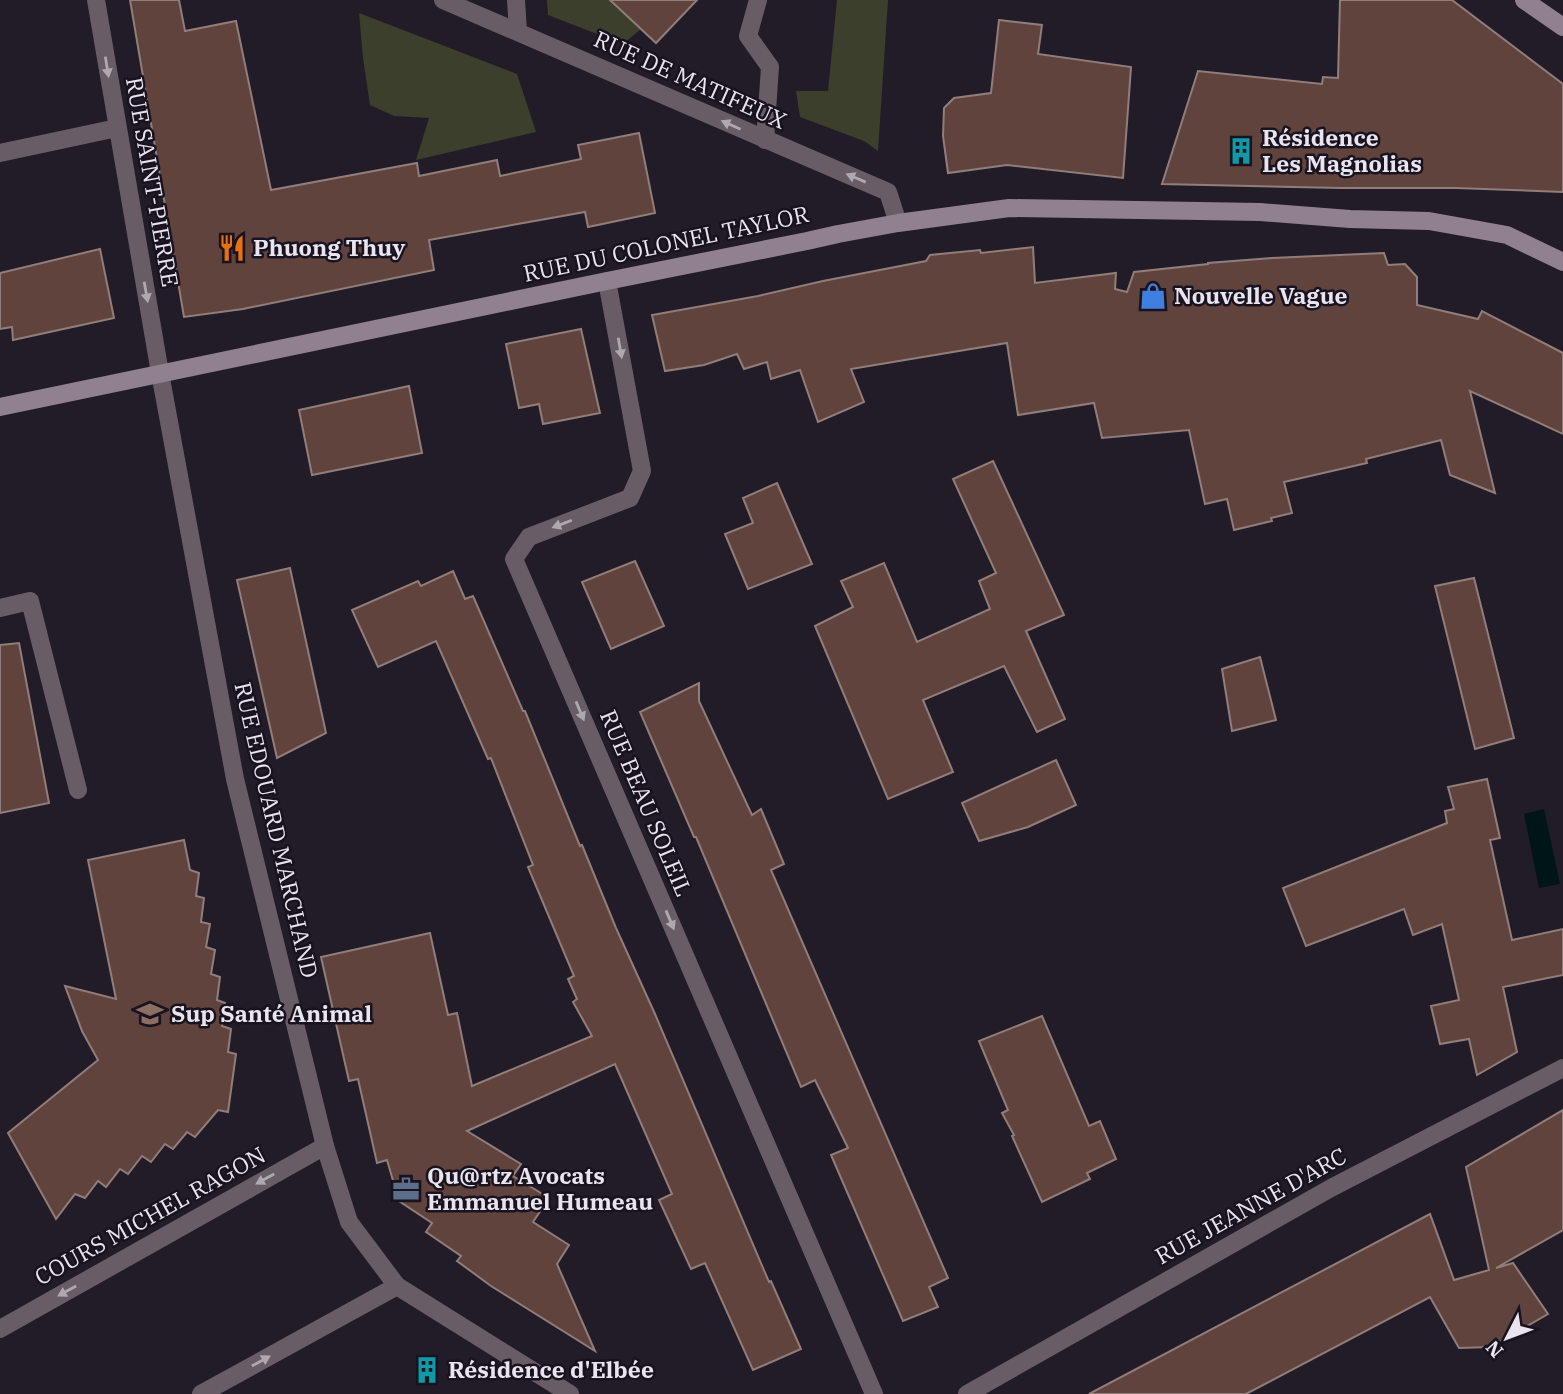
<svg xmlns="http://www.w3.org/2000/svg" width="1563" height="1394" font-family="'IBM Plex Serif',serif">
<rect width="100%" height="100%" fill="#221c29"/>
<g fill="#3b3f2b">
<path d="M 547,0 L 611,0 L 641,29 L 623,44 L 548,15 Z"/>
<path d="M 837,0 L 888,0 L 878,151 L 864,141 L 800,117 L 796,91 L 828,91 Z"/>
<path d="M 359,13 L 517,74 L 536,132 L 416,160 L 429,118 L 394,116 L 370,105 L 363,58 Z"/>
</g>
<path fill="#001517" d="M 1544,809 L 1560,884 L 1539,888 L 1524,814 Z"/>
<g fill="#61433e" stroke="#917d79" stroke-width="2">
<path d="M 130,0 L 179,0 L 185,31 L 236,21 L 271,190 L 417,163 L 419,176 L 497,160 L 500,176 L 581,159 L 578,145 L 639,133 L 655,213 L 588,227 L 585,212 L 429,240 L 434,270 L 243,309 L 184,317 Z"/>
<path d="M 610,0 L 697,0 L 656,43 Z"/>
<path d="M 1340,0 L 1452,0 L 1563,84 L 1563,192 L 1456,188 L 1340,188 L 1162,184 L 1198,71 L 1322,84 L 1323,77 L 1338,78 Z"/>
<path d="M 999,20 L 1042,25 L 1038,54 L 1131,67 L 1123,178 L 1007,165 L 948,173 L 943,136 L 944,108 L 954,98 L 991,93 Z"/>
<path d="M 1033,247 L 1035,283 L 1116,273 L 1115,289 L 1127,292 L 1134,272 L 1208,264 L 1208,263 L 1272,258 L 1384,253 L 1388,265 L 1405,264 L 1417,277 L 1417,305 L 1478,319 L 1482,311 L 1563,353 L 1563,434 L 1470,391 L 1495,493 L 1450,475 L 1441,440 L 1366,459 L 1367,463 L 1284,482 L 1292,513 L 1271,518 L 1272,521 L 1234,530 L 1227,499 L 1205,504 L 1189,430 L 1102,438 L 1094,403 L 1018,415 L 1007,343 L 851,369 L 864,402 L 818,422 L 800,370 L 771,379 L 767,362 L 744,369 L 737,354 L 704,365 L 665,371 L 652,315 L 758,296 L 823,281 L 926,261 L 930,255 L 980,250 L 981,253 Z"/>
<path d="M 100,249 L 114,318 L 13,340 L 12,327 L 0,329 L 0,273 Z"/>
<path d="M 581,329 L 600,413 L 543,424 L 539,404 L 519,408 L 506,344 Z"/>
<path d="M 409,386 L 422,453 L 312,475 L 299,410 Z"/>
<path d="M 993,461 L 1064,615 L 1026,631 L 1065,719 L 1037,732 L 1004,666 L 923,700 L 953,772 L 888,799 L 815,626 L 853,607 L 841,581 L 884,563 L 917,642 L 990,609 L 979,581 L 996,573 L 953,479 Z"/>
<path d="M 777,483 L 812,564 L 748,589 L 725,534 L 753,523 L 743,498 Z"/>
<path d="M 635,561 L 664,626 L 611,649 L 582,582 Z"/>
<path d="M 290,568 L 326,733 L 277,758 L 237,580 Z"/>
<path d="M 453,571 L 465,599 L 473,596 L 523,711 L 525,711 L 580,846 L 582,845 L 616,928 L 655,1014 L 769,1282 L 771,1281 L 801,1349 L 753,1370 L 705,1263 L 691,1269 L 659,1200 L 672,1194 L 615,1064 L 467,1131 L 521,1164 L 513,1176 L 549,1198 L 533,1222 L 569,1245 L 557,1264 L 595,1351 L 491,1286 L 457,1261 L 461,1256 L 426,1232 L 432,1223 L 399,1201 L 387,1160 L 377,1163 L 358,1079 L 349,1081 L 321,957 L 430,933 L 448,1015 L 457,1013 L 472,1086 L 592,1036 L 573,1002 L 577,999 L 568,979 L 574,976 L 528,867 L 533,865 L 491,758 L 488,759 L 436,641 L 378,667 L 352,610 L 418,581 L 421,586 Z"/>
<path d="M 1474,578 L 1514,738 L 1475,749 L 1435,586 Z"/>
<path d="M 19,643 L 49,803 L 0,813 L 0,645 Z"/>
<path d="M 1260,657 L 1276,720 L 1232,731 L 1222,669 Z"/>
<path d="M 699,683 L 699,701 L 752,815 L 761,809 L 784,864 L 771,870 L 948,1278 L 929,1287 L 938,1307 L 903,1321 L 831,1155 L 848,1148 L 815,1080 L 801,1087 L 696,837 L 694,837 L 640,712 Z"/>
<path d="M 1056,760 L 1076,805 L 1028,827 L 979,841 L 962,803 Z"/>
<path d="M 1487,779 L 1500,838 L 1490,840 L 1512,940 L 1563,929 L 1563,975 L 1503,987 L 1517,1052 L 1477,1075 L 1469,1039 L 1440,1044 L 1431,1006 L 1459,1000 L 1442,924 L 1413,935 L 1404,909 L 1306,946 L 1283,888 L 1447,823 L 1445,811 L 1454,809 L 1448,787 Z"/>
<path d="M 184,840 L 190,870 L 199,873 L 196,896 L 204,898 L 201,922 L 210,924 L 206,947 L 215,950 L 211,974 L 220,977 L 217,1000 L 225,1003 L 222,1026 L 231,1029 L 228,1052 L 236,1054 L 228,1112 L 218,1110 L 195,1137 L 187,1132 L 173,1149 L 165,1144 L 151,1162 L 142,1156 L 128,1174 L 120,1169 L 106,1187 L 98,1181 L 85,1198 L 75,1194 L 56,1219 L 8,1133 L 98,1060 L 82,1031 L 65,986 L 116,999 L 88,860 Z"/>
<path d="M 1042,1016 L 1089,1126 L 1100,1121 L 1116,1159 L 1087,1173 L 1090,1179 L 1042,1202 L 1012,1136 L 1014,1135 L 1002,1113 L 1008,1110 L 979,1041 Z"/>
<path d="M 1563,1110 L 1563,1230 L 1496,1268 L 1513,1263 L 1548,1314 L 1491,1347 L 1459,1348 L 1430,1297 L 1246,1394 L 1089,1394 L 1430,1214 L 1454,1280 L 1489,1270 L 1466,1167 Z"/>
</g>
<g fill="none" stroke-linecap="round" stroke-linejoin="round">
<g stroke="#685d66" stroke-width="18">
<path d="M 516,0 L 518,31"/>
<path d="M 758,0 L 748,36 L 770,67 L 765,140"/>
<path d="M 0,608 L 30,601 L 78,790"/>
</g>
<g stroke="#685d66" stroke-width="18">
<path d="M 96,0 L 160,373 L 235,779 L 325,1146 L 349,1222 L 397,1286 L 570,1394"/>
<path d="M 443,0 L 888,192 L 898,223"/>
<path d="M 0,153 L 117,128"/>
<path d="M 607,281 L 642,471 L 630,498 L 529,537 L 514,559 L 874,1394"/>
<path d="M 0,1329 L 325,1146"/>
<path d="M 201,1394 L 397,1286"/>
<path d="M 967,1394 L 1331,1188 L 1563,1068"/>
</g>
<g stroke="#91808f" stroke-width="18">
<path d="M 1524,0 L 1563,27"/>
<path d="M 0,407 L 607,281 L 807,241 L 838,234 L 898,223 L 1009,208 L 1260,212 L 1350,219 L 1429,221 L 1507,235 L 1563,262"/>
</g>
</g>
<defs><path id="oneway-solid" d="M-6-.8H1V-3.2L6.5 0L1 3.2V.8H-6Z" transform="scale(1.75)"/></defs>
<g fill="#afa8b1">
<use href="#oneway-solid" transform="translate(107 67) rotate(81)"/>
<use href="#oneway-solid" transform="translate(731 125) rotate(-156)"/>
<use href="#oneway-solid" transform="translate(856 178) rotate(-157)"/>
<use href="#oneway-solid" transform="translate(146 292) rotate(80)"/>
<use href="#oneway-solid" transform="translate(620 348) rotate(80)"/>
<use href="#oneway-solid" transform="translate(562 524) rotate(159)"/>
<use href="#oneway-solid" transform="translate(580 711) rotate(67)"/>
<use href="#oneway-solid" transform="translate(670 920) rotate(67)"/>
<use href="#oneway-solid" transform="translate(265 1179) rotate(151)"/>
<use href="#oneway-solid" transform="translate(67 1291) rotate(151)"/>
<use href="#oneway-solid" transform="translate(261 1361) rotate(-29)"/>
</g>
<defs>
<symbol id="building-bare" viewBox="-9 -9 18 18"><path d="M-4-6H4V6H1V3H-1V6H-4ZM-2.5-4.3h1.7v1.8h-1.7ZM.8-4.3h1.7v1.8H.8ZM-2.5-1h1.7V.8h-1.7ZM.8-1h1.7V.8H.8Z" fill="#0f9aa8" stroke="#19121f" stroke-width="2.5" paint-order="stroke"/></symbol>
<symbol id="restaurant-bare" viewBox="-9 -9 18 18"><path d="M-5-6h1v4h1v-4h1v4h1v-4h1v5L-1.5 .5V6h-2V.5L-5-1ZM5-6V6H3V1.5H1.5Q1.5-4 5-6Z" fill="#e8710a" stroke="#19121f" stroke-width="2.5" paint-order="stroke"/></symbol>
<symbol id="shop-bare" viewBox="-9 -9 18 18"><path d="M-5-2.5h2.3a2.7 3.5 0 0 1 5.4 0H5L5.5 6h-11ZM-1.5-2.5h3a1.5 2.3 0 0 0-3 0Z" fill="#3f7fe0" stroke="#19121f" stroke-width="2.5" paint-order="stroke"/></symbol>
<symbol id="school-bare" viewBox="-9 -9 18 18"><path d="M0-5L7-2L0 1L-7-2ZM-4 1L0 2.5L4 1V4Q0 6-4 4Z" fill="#8d6e63" stroke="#19121f" stroke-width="2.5" paint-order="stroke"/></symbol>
<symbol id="office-bare" viewBox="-9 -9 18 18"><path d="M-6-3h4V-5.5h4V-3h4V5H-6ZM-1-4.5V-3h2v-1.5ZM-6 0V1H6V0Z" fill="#5c6f8a" stroke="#19121f" stroke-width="2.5" paint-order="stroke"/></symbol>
</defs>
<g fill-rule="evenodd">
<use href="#building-bare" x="1222" y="132" width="38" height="38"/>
<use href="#restaurant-bare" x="213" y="229" width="38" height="38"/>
<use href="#shop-bare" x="1134" y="277" width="38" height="38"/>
<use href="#school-bare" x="131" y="995" width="38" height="38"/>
<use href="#office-bare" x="387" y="1170" width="38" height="38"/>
<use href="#building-bare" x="408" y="1351" width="38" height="38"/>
</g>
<g text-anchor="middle" stroke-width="5" stroke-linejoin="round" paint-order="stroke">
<g font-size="23" fill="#e9e5ee" stroke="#19121f">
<text transform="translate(690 80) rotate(24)" y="8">RUE DE MATIFEUX</text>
<text transform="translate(152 182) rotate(80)" y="8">RUE SAINT-PIERRE</text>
<text transform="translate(666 244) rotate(-12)" y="8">RUE DU COLONEL TAYLOR</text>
<text transform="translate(646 803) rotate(67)" y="8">RUE BEAU SOLEIL</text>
<text transform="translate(276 830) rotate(77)" y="8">RUE EDOUARD MARCHAND</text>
<text transform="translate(1251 1206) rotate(-29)" y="8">RUE JEANNE D'ARC</text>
<text transform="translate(150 1216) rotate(-29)" y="8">COURS MICHEL RAGON</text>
</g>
<g font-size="23" font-weight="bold" fill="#e9e5ee" stroke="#19121f" text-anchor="start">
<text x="1262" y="146">Résidence<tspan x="1262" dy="26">Les Magnolias</tspan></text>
<text x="253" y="256">Phuong Thuy</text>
<text x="1174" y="304">Nouvelle Vague</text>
<text x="171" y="1022">Sup Santé Animal</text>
<text x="427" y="1184">Qu@rtz Avocats<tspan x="427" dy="26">Emmanuel Humeau</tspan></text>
<text x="448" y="1378">Résidence d'Elbée</text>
</g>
</g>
<g transform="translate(1507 1338) rotate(228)" stroke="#19121f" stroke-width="5" paint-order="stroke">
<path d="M0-5L12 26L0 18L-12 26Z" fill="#e9e5ee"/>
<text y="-10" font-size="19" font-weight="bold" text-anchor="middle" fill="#e9e5ee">N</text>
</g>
</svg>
